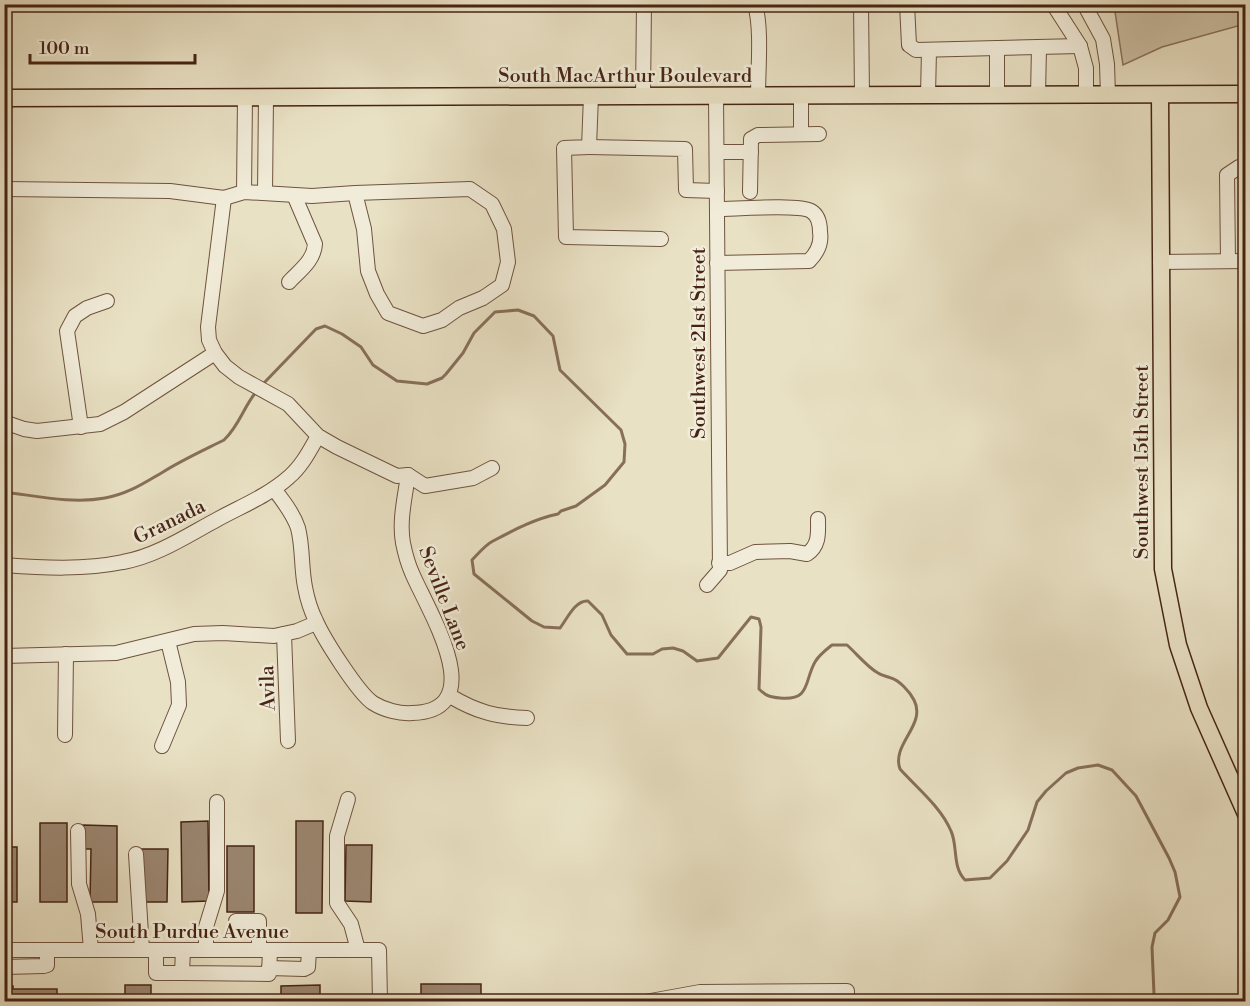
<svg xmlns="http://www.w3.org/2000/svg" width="1250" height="1006" font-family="'Libre Bodoni',serif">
<rect width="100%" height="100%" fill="#e9e1c4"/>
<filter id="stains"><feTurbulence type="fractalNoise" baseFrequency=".00333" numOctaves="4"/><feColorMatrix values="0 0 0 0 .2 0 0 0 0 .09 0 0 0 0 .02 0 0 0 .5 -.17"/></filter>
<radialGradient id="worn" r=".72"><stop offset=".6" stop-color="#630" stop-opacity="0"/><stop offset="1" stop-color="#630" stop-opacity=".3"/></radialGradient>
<path fill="#cdc1a6" stroke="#8a725d" stroke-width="1.5" d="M 1114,5 L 1245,5 L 1245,24 L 1162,47 L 1123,65 Z"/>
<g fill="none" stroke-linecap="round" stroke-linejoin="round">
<g stroke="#876f5a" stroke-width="3">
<path d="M 262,385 L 316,329 L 325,326 L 342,334 L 361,347 L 373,365 L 397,381 L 427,384 L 442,378 L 446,374 L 463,353 L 474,333 L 495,312 L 518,310 L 534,316 L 553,336 L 560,370 L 621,430 L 625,444 L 624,462 L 605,485 L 576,506 L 561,511 L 558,514 C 534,519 514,530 493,541 C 485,545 478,554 472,560 L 474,574 L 532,621 L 544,627 L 560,628 C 567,619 575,600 588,601 L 602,615 L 611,635 L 627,654 L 653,654 L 662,649 L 673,648 L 683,651 L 697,661 L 718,658 L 751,617 L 759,619 L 761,627 L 759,689 C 766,696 770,697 780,698 C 811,701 804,681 815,662 C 819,655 827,649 832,645 L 847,645 C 857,654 867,667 878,673 C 882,676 887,676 891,678 C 899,680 910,692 914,700 C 927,725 891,744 900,769 C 917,788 941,807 951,831 C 958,846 952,867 965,880 L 990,878 L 1007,861 L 1028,830 L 1037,802 L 1046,791 L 1066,773 L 1078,768 L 1098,765 L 1112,770 L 1136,796 L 1169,858 L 1175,872 L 1180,897 L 1168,920 L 1155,933 L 1152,947 L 1154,994 L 1157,1002"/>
<path d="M 4,492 C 37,496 73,504 105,498 C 128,494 144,483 163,472 C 182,460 204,450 224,440 C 239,426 243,408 256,392"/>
</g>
</g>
<g fill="#9b8670" stroke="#462414" stroke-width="1.5">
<path d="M 208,821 L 209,901 L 182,902 L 181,822 Z"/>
<path d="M 296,821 L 323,821 L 322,913 L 296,913 Z"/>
<rect x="40" y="823" width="27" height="79"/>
<path d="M 83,825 L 117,826 L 117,902 L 90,902 L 91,849 L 83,849 Z"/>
<path d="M 346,845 L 372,845 L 371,902 L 345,901 Z"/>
<rect x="227" y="846" width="27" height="66"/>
<rect x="4" y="847" width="13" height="55"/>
<path d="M 141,849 L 168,849 L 167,902 L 140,902 Z"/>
<rect x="421" y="984" width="60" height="18"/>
<rect x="125" y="985" width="26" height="17"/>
<path d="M 320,985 L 320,1002 L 281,1002 L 281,986 Z"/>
<path d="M 4,986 L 13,986 L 13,989 L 57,989 L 57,1002 L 4,1002 Z"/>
<path d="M 224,996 L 243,996 L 243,1000 L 267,999 L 267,1002 L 182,1002 L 182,998 L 224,998 Z"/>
<rect x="83" y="998" width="35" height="4"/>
</g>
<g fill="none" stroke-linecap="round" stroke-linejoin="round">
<defs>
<g id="minor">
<path d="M 755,4 C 762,30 758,68 758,96"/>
<path d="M 861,4 L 862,95"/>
<path d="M 907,4 L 909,45 L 916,50 L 1080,46"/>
<path d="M 1053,4 L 1080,46 L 1086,68 L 1086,95"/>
<path d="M 1084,4 L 1103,39 L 1107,64 L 1108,95"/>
<path d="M 928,95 L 929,50"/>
<path d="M 997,95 L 997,49"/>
<path d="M 1038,95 L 1039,47"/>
<path d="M 591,96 L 589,147 L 564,148 L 566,237 L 661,239"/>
<path d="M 643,96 L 644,4"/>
<path d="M 801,96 L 801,134"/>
<path d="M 589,147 L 685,149 L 686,190 L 717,191"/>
<path d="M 717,152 L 751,152"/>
<path d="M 4,189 L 170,191 L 224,198 L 244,192 L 312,196 L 355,193 L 470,189 L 492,204 L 504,229 L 508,262 L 502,285 L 483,298 L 459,308 L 442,320 L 423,326 L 388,313 L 377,294 L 368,271 L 364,229 L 355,193"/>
<path d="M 244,192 L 245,97"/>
<path d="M 265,192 L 266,97"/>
<path d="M 750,192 L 751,139 L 758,135 L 819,134"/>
<path d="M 717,209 C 734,209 799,204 811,211 C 818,215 820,224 820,232 C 822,244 817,253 809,261 L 717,263"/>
<path d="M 1228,261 L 1227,175 L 1239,167 L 1246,166"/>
<path d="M 1160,262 L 1246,261"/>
<path d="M 289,282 C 299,271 314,261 315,244 L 294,195"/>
<path d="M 215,353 L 225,366 L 239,377 L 288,404 L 318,436 L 337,447 L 397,476 L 408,475 L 425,486 L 473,478 L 492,468"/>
<path d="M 4,422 L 24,429 L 37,431 L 100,424 L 124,412 L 215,353 L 209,340 L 208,327 L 224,198"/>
<path d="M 81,427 L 67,331 L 75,316 L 87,308 L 107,301"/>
<path d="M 274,489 C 283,501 293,513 298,528 C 303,547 301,567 305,587 C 307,598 311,611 316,621 C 324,639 358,693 373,703 C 384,710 400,714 412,713 C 493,711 427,609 412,573 C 408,564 405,553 403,543 C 399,521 405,497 408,475"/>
<path d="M 719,563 L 730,563 L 755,552 L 790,551 L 807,554 C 820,545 818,532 818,519"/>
<path d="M 4,565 C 44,568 84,570 123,562 C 157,556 188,535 218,519 C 242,506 269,495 289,477 C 302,466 310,450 318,436"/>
<path d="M 707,585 L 720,570 L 716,96"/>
<path d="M 284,634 L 288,741"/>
<path d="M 4,656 L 116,653 L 194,634 L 223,633 L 274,636 L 297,631 L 316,623"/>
<path d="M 450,696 C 477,712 496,717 527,718"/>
<path d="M 65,735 L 66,654"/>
<path d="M 162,746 L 179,705 L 178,682 L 168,641"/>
<path d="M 348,799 L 337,836 L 337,903 L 351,924 L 358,950"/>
<path d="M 78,831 L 79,884 L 88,914 L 91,950"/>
<path d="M 136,854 L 142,950"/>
<path d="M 236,921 L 259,921 L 259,950"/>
<path d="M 4,950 L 379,950 L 380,1002"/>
<path d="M 156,950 L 156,973 L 182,973"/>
<path d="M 183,950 L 182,973 L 269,974 L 270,950"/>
<path d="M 206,950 L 206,927 L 217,891 L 217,802"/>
<path d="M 4,967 L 44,966 L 47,965 L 47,950"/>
<path d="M 269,968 L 304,969 L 308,967 L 309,950"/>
<path d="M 645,1002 L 700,992 L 847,991 L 847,1002"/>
</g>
<g id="major">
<path d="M 1160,95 L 1163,569 L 1178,645 L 1199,708 L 1246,814"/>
<path d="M 4,98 L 1246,94"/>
</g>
</defs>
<use href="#minor" stroke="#6f5340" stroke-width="16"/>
<use href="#major" stroke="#462414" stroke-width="19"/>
<use href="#minor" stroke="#f1ecd9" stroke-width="14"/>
<use href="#major" stroke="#e9e1c4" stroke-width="16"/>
</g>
<g text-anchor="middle" stroke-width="5" stroke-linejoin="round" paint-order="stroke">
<g font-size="20" fill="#462414" stroke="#f1ecd9">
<text x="625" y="82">South MacArthur Boulevard</text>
<text transform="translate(698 343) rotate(-90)" y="7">Southwest 21st Street</text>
<text transform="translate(1141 462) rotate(-90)" y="7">Southwest 15th Street</text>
<text transform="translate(169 521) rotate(-26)" y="7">Granada</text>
<text transform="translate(445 598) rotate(69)" y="7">Seville Lane</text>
<text transform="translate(267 688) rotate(-92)" y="7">Avila</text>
<text x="192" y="938">South Purdue Avenue</text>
</g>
</g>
<rect width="1250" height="1006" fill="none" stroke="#e9e1c4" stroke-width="24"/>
<rect x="6" y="6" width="1238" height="994" fill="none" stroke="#462414" stroke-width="3"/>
<rect x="12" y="12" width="1226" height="982" fill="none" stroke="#462414" stroke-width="1.5"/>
<path d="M30 54v9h165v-9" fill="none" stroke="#462414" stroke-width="3"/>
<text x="39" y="54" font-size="18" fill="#462414" stroke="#f1ecd9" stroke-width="4.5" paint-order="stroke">100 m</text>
<rect width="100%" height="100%" filter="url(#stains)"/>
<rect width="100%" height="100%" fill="url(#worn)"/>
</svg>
